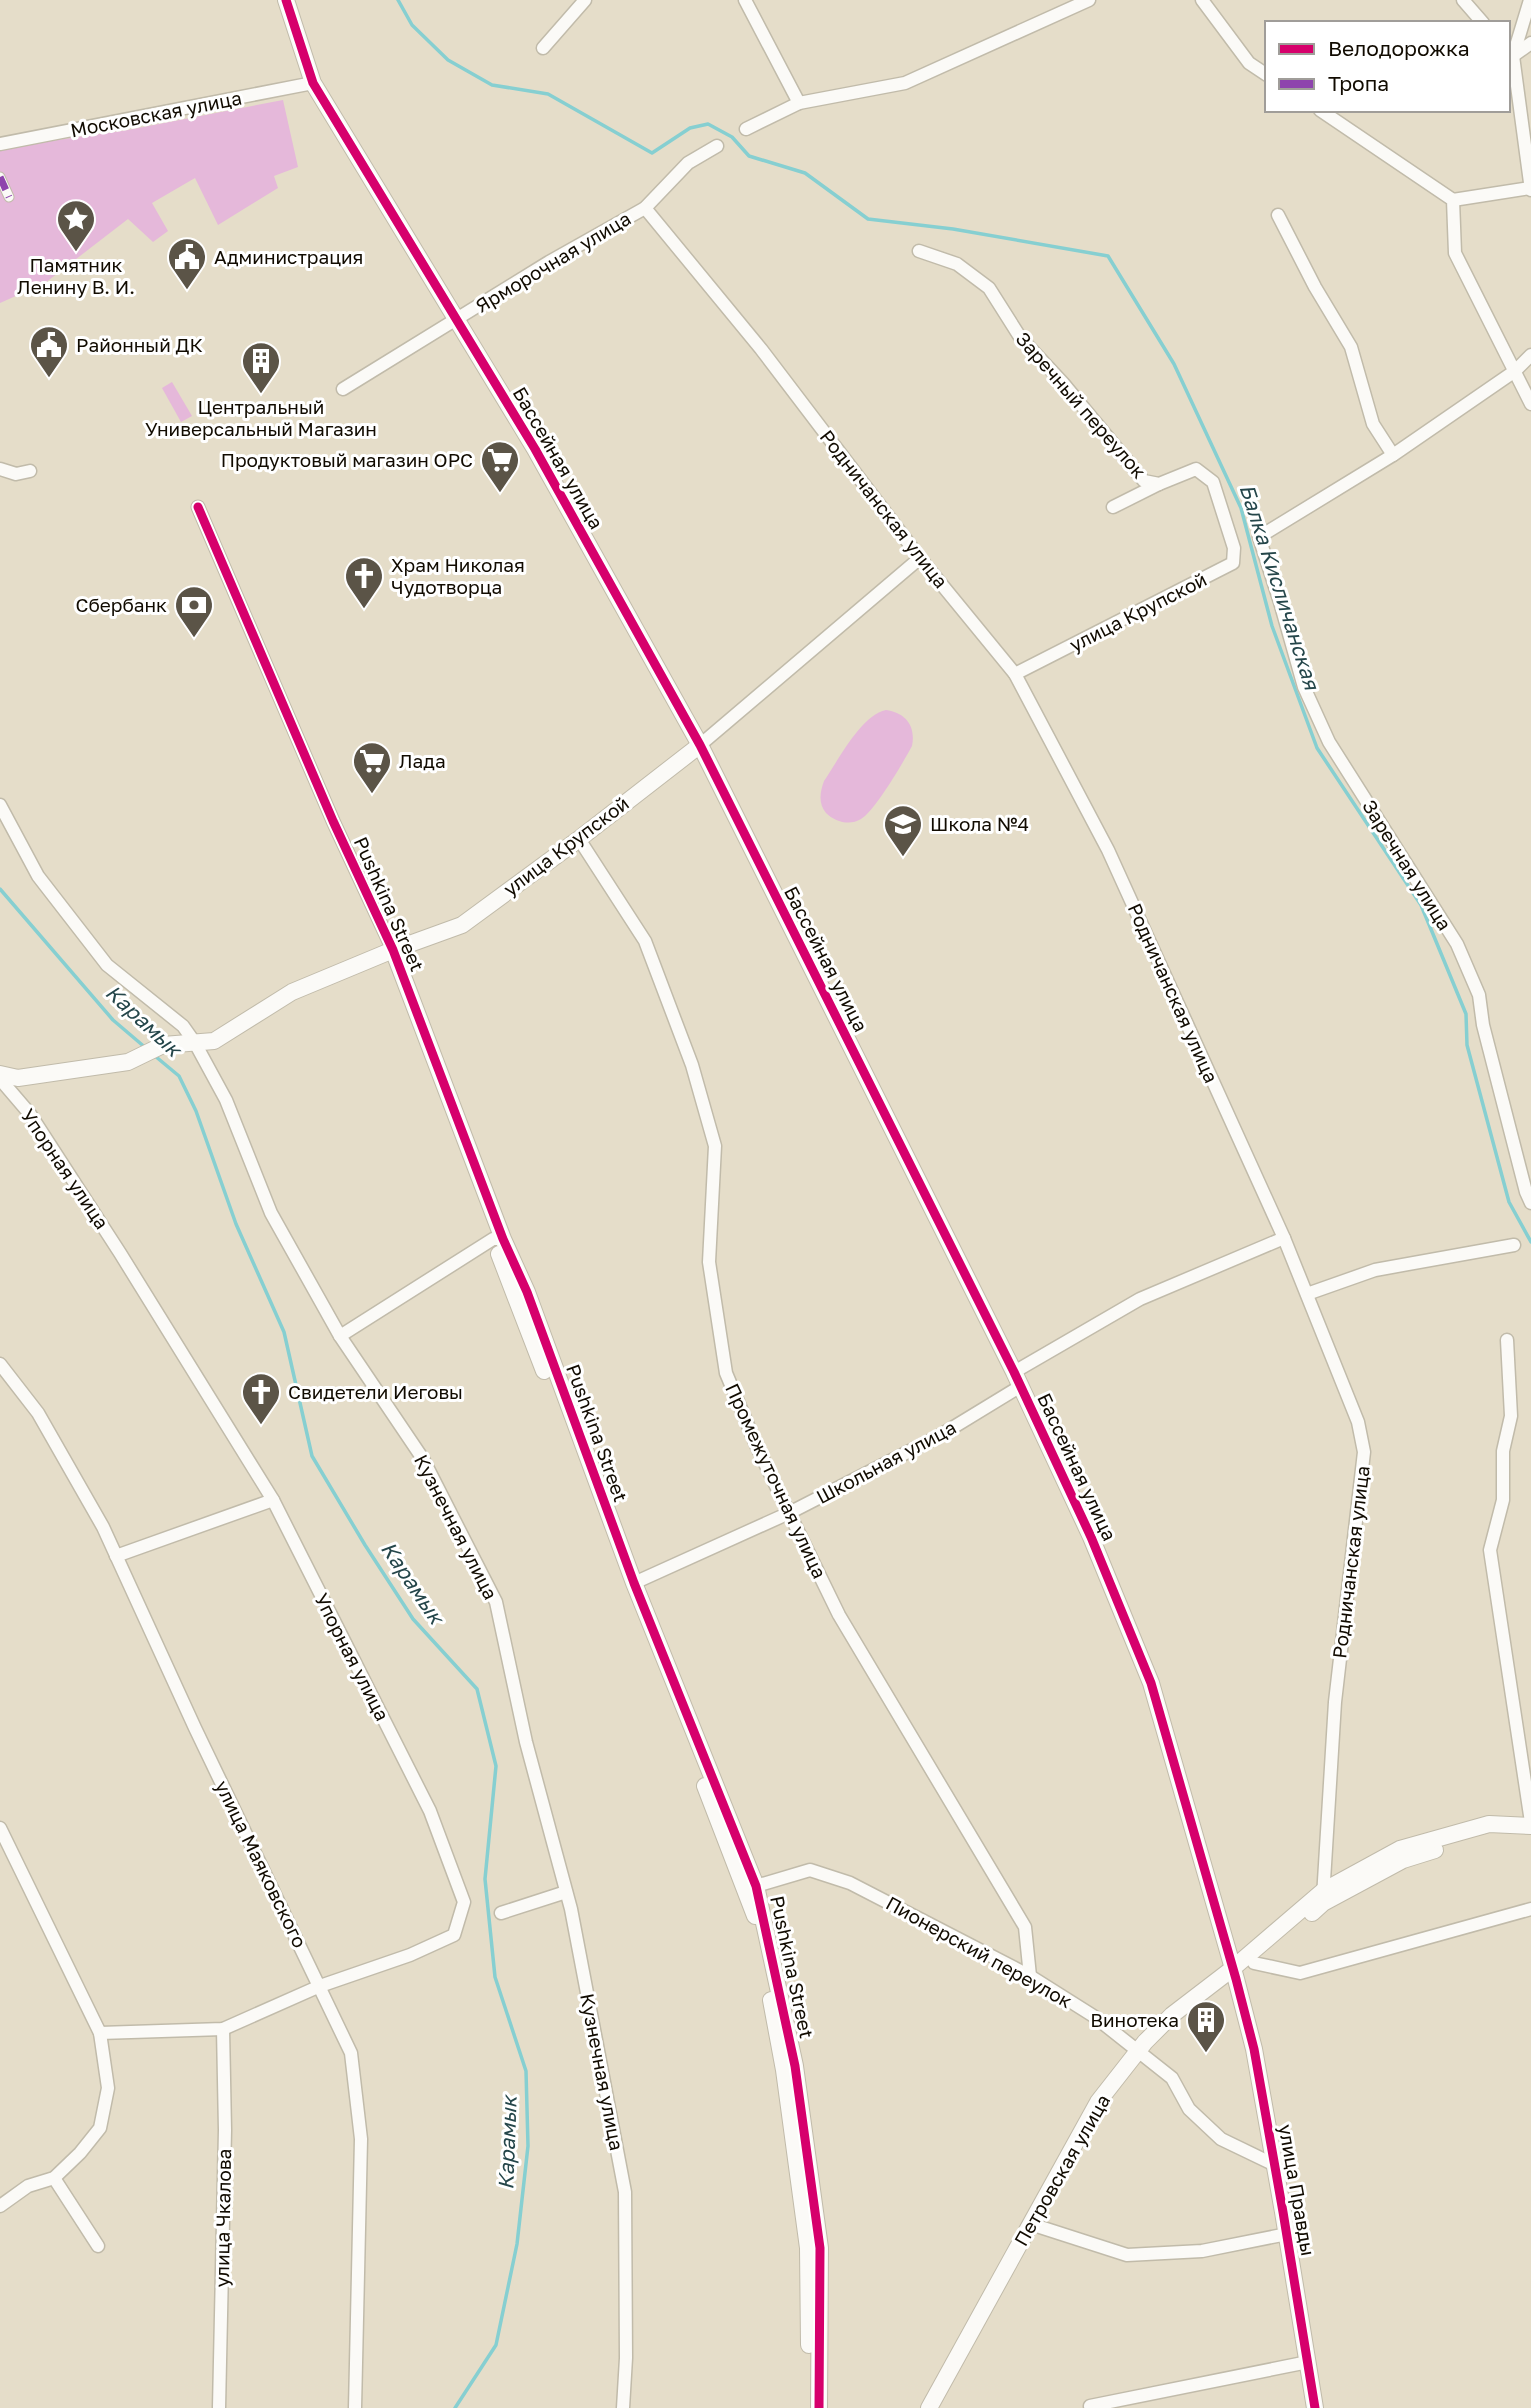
<svg xmlns="http://www.w3.org/2000/svg" width="1531" height="2408" font-family="'Golos Text',sans-serif">
<rect width="100%" height="100%" fill="#e5ddc9"/>
<g fill="#e5b8da">
<path d="M 283,100 L 298,167 L 274,176 L 278,188 L 218,225 L 195,178 L 152,203 L 168,231 L 153,242 L 128,219 L 45,283 L 0,303 L 0,148 L 128,130 Z"/>
<path d="M 172,382 L 192,416 L 181,422 L 162,388 Z"/>
<path d="M 886,710 C 906,713 916,726 912,746 C 904,761 875,811 861,819 C 850,826 835,822 826,813 C 818,803 820,792 824,781 C 838,761 861,715 886,710 Z"/>
</g>
<g fill="none" stroke-linecap="round" stroke-linejoin="round">
<g stroke="#86cfd1" stroke-width="3.5">
<path d="M 398,0 L 412,25 L 448,60 L 492,85 L 548,94 L 652,153 L 690,128 L 708,124 L 732,137 L 749,156 L 805,173 L 868,219 L 953,229 L 1108,256 L 1174,364 L 1241,508 L 1272,626 L 1317,748 L 1421,905 L 1466,1014 L 1467,1045 L 1509,1202 L 1531,1242"/>
<path d="M 0,889 L 113,1020 L 147,1049"/>
<path d="M 155,1056 L 179,1076 L 196,1111 L 236,1224 L 284,1332 L 312,1456 L 365,1545 L 413,1619 L 477,1689 L 496,1766 L 485,1879 L 495,1977 L 526,2071 L 528,2146 L 517,2244 L 496,2345 L 455,2408"/>
</g>
<defs>
<path id="pedestrian" d="M 0,177 L 9,197"/>
<g id="minor">
<path d="M 745,0 L 799,103"/>
<path d="M 1202,0 L 1249,63 L 1267,75"/>
<path d="M 1463,0 L 1483,23"/>
<path d="M 543,48 L 585,0"/>
<path d="M 1508,51 L 1513,56 L 1531,190"/>
<path d="M 1513,56 L 1530,0"/>
<path d="M 1513,56 L 1531,43"/>
<path d="M 1320,110 L 1453,200 L 1455,253 L 1531,404"/>
<path d="M 746,129 L 799,103 L 905,83 L 1089,0"/>
<path d="M 0,144 L 313,83"/>
<path d="M 1453,200 L 1530,188"/>
<path d="M 645,208 L 761,349 L 920,558 L 1015,674 L 1108,850 L 1284,1238 L 1358,1422 L 1364,1452 L 1335,1702 L 1323,1897"/>
<path d="M 1278,215 L 1315,287 L 1351,347 L 1373,424 L 1393,455"/>
<path d="M 919,251 L 957,264 L 989,288 L 1020,337 L 1063,383 L 1144,481 L 1159,484 L 1196,469 L 1213,482 L 1234,548 L 1233,563 L 1015,674"/>
<path d="M 1531,355 L 1515,371 L 1393,455 L 1259,537 L 1280,602 L 1304,687 L 1329,742 L 1457,944 L 1479,995 L 1483,1025 L 1526,1192 L 1531,1203"/>
<path d="M 343,389 L 549,262 L 645,208 L 688,163 L 717,146"/>
<path d="M 0,469 L 16,474 L 30,471"/>
<path d="M 198,507 L 333,821 L 393,950"/>
<path d="M 1113,507 L 1159,484"/>
<path d="M 700,745 L 920,558"/>
<path d="M 0,805 L 38,876 L 107,965 L 183,1026 L 195,1043 L 226,1100 L 271,1213 L 340,1336 L 423,1459 L 496,1602 L 526,1742 L 571,1909 L 625,2192 L 626,2358 L 623,2408"/>
<path d="M 579,839 L 645,941 L 692,1065 L 715,1146 L 709,1262 L 726,1373 L 757,1447 L 839,1615 L 1025,1927 L 1030,1976"/>
<path d="M 0,1079 L 30,1114 L 120,1253 L 273,1500 L 430,1811 L 464,1902 L 454,1935 L 410,1955 L 320,1986 L 223,2029 L 100,2033"/>
<path d="M 1307,1294 L 1375,1270 L 1514,1245"/>
<path d="M 340,1336 L 493,1239 L 503,1239"/>
<path d="M 1507,1340 L 1511,1416 L 1503,1451 L 1503,1500 L 1490,1550 L 1531,1822"/>
<path d="M 0,1364 L 38,1413 L 103,1527 L 195,1728 L 351,2053 L 361,2139 L 355,2408"/>
<path d="M 1014,1372 L 1140,1299 L 1284,1238"/>
<path d="M 116,1556 L 273,1500"/>
<path d="M 634,1583 L 789,1513 L 939,1436 L 1021,1386"/>
<path d="M 0,1828 L 100,2033 L 108,2088 L 100,2128 L 80,2153 L 54,2178 L 28,2186 L 0,2206"/>
<path d="M 756,1886 L 810,1870 L 850,1883 L 1030,1976 L 1095,2017 L 1172,2078 L 1189,2109 L 1221,2139 L 1275,2165"/>
<path d="M 501,1913 L 566,1892"/>
<path d="M 1254,1963 L 1300,1973 L 1531,1909"/>
<path d="M 54,2178 L 98,2246"/>
<path d="M 1040,2227 L 1127,2255 L 1202,2251 L 1287,2234"/>
<path d="M 1090,2406 L 1308,2362"/>
<path d="M 219,2408 L 225,2130 L 223,2029"/>
</g>
<g id="tertiary">
<path d="M 286,0 L 313,83 L 535,449 L 700,745 L 1014,1372 L 1091,1537 L 1151,1683 L 1236,1979 L 1254,2049 L 1283,2212 L 1315,2408"/>
<path d="M 393,950 L 503,1239 L 527,1292 L 634,1583 L 756,1886 L 795,2066 L 820,2248 L 819,2408"/>
<path d="M 0,1074 L 18,1078 L 128,1062 L 163,1045 L 214,1041 L 292,992 L 393,950 L 462,925 L 579,839 L 700,745"/>
<path d="M 499,1254 L 544,1371"/>
<path d="M 705,1786 L 755,1916"/>
<path d="M 1312,1913 L 1323,1903 L 1403,1860 L 1435,1850"/>
<path d="M 771,2000 L 784,2070 L 808,2248 L 809,2345"/>
<path d="M 929,2408 L 1098,2102 L 1145,2042 L 1172,2015 L 1232,1969 L 1323,1891 L 1400,1849 L 1489,1824 L 1531,1826"/>
</g>
</defs>
<use href="#pedestrian" stroke="#c1bbaa" stroke-width="11"/>
<use href="#minor" stroke="#c1bbaa" stroke-width="15"/>
<use href="#tertiary" stroke="#c1bbaa" stroke-width="18"/>
<use href="#pedestrian" stroke="#fbfaf7" stroke-width="9"/>
<use href="#minor" stroke="#fbfaf7" stroke-width="12"/>
<use href="#tertiary" stroke="#fbfaf7" stroke-width="16"/>
<path stroke="#8e44ad" stroke-width="7" stroke-dasharray="14 7" stroke-linecap="butt" d="M 0,177 L 9,197"/>
<defs>
<g id="cycleway">
<path d="M 286,0 L 313,83 L 535,449 L 700,745 L 1014,1372 L 1091,1537 L 1151,1683 L 1236,1979 L 1254,2049 L 1283,2212 L 1315,2408"/>
<path d="M 198,507 L 333,821 L 393,950 L 503,1239 L 527,1292 L 634,1583 L 756,1886 L 795,2066 L 820,2248 L 819,2408"/>
</g>
</defs>
<use href="#cycleway" stroke="#fff" stroke-width="13"/>
<use href="#cycleway" stroke="#d6006c" stroke-width="9"/>
</g>
<defs>
<symbol id="sight-pin" viewBox="-11 -11 22 30"><path d="M0 17L-7.5 6A9.5 9.5 0 1 1 7.5 6Z" fill="#5b5447" stroke="#fff"/><path d="M0-6L1.8-2.2L6-1.7L2.9 1.2L3.7 5.4L0 3.3L-3.7 5.4L-2.9 1.2L-6-1.7L-1.8-2.2Z" fill="#fff"/></symbol>
<symbol id="civic-pin" viewBox="-11 -11 22 30"><path d="M0 17L-7.5 6A9.5 9.5 0 1 1 7.5 6Z" fill="#5b5447" stroke="#fff"/><path d="M-.6-6.5H3V-4.5H.6V-3L4-1V1h2V6H-6V1h2V-1L-.6-3ZM-1.2 2.5V6h2.4V2.5Z" fill="#fff"/></symbol>
<symbol id="building-pin" viewBox="-11 -11 22 30"><path d="M0 17L-7.5 6A9.5 9.5 0 1 1 7.5 6Z" fill="#5b5447" stroke="#fff"/><path d="M-4-6H4V6H1V3H-1V6H-4ZM-2.5-4.3h1.7v1.8h-1.7ZM.8-4.3h1.7v1.8H.8ZM-2.5-1h1.7V.8h-1.7ZM.8-1h1.7V.8H.8Z" fill="#fff"/></symbol>
<symbol id="supermarket-pin" viewBox="-11 -11 22 30"><path d="M0 17L-7.5 6A9.5 9.5 0 1 1 7.5 6Z" fill="#5b5447" stroke="#fff"/><path d="M-6-5.5h2.5l.6 2H6L4.5 2H-2.5L-4.4-4H-6ZM-1.5 3.2a1.3 1.3 0 1 0 .1 0ZM3 3.2a1.3 1.3 0 1 0 .1 0Z" fill="#fff"/></symbol>
<symbol id="church-pin" viewBox="-11 -11 22 30"><path d="M0 17L-7.5 6A9.5 9.5 0 1 1 7.5 6Z" fill="#5b5447" stroke="#fff"/><path d="M-1.2-6h2.4v3.5h3.3v2.4h-3.3V6h-2.4V-.1h-3.3v-2.4h3.3Z" fill="#fff"/></symbol>
<symbol id="bank-pin" viewBox="-11 -11 22 30"><path d="M0 17L-7.5 6A9.5 9.5 0 1 1 7.5 6Z" fill="#5b5447" stroke="#fff"/><path d="M-6-4H6V4H-6ZM0-2.3a2.3 2.3 0 1 0 0 4.6a2.3 2.3 0 1 0 0-4.6Z" fill="#fff"/></symbol>
<symbol id="school-pin" viewBox="-11 -11 22 30"><path d="M0 17L-7.5 6A9.5 9.5 0 1 1 7.5 6Z" fill="#5b5447" stroke="#fff"/><path d="M0-5L7-2L0 1L-7-2ZM-4 1L0 2.5L4 1V4Q0 6-4 4Z" fill="#fff"/></symbol>
</defs>
<g fill-rule="evenodd">
<use href="#sight-pin" x="54" y="197" width="44" height="60"/>
<use href="#civic-pin" x="165" y="235" width="44" height="60"/>
<use href="#civic-pin" x="27" y="323" width="44" height="60"/>
<use href="#building-pin" x="239" y="339" width="44" height="60"/>
<use href="#supermarket-pin" x="478" y="438" width="44" height="60"/>
<use href="#church-pin" x="342" y="554" width="44" height="60"/>
<use href="#bank-pin" x="172" y="583" width="44" height="60"/>
<use href="#supermarket-pin" x="350" y="739" width="44" height="60"/>
<use href="#school-pin" x="881" y="802" width="44" height="60"/>
<use href="#church-pin" x="239" y="1370" width="44" height="60"/>
<use href="#building-pin" x="1184" y="1998" width="44" height="60"/>
</g>
<g text-anchor="middle" stroke-width="6" stroke-linejoin="round" paint-order="stroke">
<g font-size="19" fill="#110b01" stroke="#fff">
<text transform="translate(156 114) rotate(-11)" y="7">Московская улица</text>
<text transform="translate(553 262) rotate(-31)" y="7">Ярморочная улица</text>
<text transform="translate(1081 405) rotate(49)" y="7">Заречный переулок</text>
<text transform="translate(558 458) rotate(60)" y="7">Бассейная улица</text>
<text transform="translate(884 509) rotate(52)" y="7">Родничанская улица</text>
<text transform="translate(1138 612) rotate(-27)" y="7">улица Крупской</text>
<text transform="translate(566 846) rotate(-37)" y="7">улица Крупской</text>
<text transform="translate(1407 865) rotate(58)" y="7">Заречная улица</text>
<text transform="translate(389 904) rotate(66)" y="7">Pushkina Street</text>
<text transform="translate(826 959) rotate(63)" y="7">Бассейная улица</text>
<text transform="translate(1173 993) rotate(66)" y="7">Родничанская улица</text>
<text transform="translate(65 1169) rotate(56)" y="7">Упорная улица</text>
<text transform="translate(597 1433) rotate(70)" y="7">Pushkina Street</text>
<text transform="translate(886 1462) rotate(-28)" y="7">Школьная улица</text>
<text transform="translate(1077 1467) rotate(65)" y="7">Бассейная улица</text>
<text transform="translate(776 1481) rotate(65)" y="7">Промежуточная улица</text>
<text transform="translate(456 1527) rotate(63)" y="7">Кузнечная улица</text>
<text transform="translate(1351 1562) rotate(-83)" y="7">Родничанская улица</text>
<text transform="translate(352 1657) rotate(63)" y="7">Упорная улица</text>
<text transform="translate(261 1864) rotate(64)" y="7">улица Маяковского</text>
<text transform="translate(979 1952) rotate(29)" y="7">Пионерский переулок</text>
<text transform="translate(792 1967) rotate(78)" y="7">Pushkina Street</text>
<text transform="translate(602 2072) rotate(79)" y="7">Кузнечная улица</text>
<text transform="translate(1062 2170) rotate(-60)" y="7">Петровская улица</text>
<text transform="translate(1297 2190) rotate(80)" y="7">улица Правды</text>
<text transform="translate(223 2218) rotate(-89)" y="7">улица Чкалова</text>
</g>
<g font-size="19" fill="#110b01" stroke="#fff" text-anchor="start">
<text x="214" y="264">Администрация</text>
<text x="76" y="272" text-anchor="middle">Памятник<tspan x="76" dy="22">Ленину В. И.</tspan></text>
<text x="76" y="352">Районный ДК</text>
<text x="261" y="414" text-anchor="middle">Центральный<tspan x="261" dy="22">Универсальный Магазин</tspan></text>
<text x="473" y="467" text-anchor="end">Продуктовый магазин ОРС</text>
<text x="391" y="572">Храм Николая<tspan x="391" dy="22">Чудотворца</tspan></text>
<text x="167" y="612" text-anchor="end">Сбербанк</text>
<text x="399" y="768">Лада</text>
<text x="930" y="831">Школа №4</text>
<text x="288" y="1399">Свидетели Иеговы</text>
<text x="1179" y="2027" text-anchor="end">Винотека</text>
</g>
<g font-size="21" font-style="italic" fill="#25464a" stroke="#fff">
<text transform="translate(1279 587) rotate(72)" y="7">Балка Кисличанская</text>
<text transform="translate(143 1021) rotate(43)" y="7">Карамык</text>
<text transform="translate(412 1583) rotate(56)" y="7">Карамык</text>
<text transform="translate(508 2143) rotate(-88)" y="7">Карамык</text>
</g>
</g>
<rect x="1265" y="21" width="245" height="91" fill="#ffffff" stroke="#a09d99" stroke-width="2"/>
<rect x="1279" y="44" width="35" height="10" fill="#d6006c" stroke="#a09d99" stroke-width="2"/>
<text x="1328" y="56" font-size="21" fill="#110b01">Велодорожка</text>
<rect x="1279" y="79" width="35" height="10" fill="#8e44ad" stroke="#a09d99" stroke-width="2"/>
<text x="1328" y="91" font-size="21" fill="#110b01">Тропа</text>
</svg>
